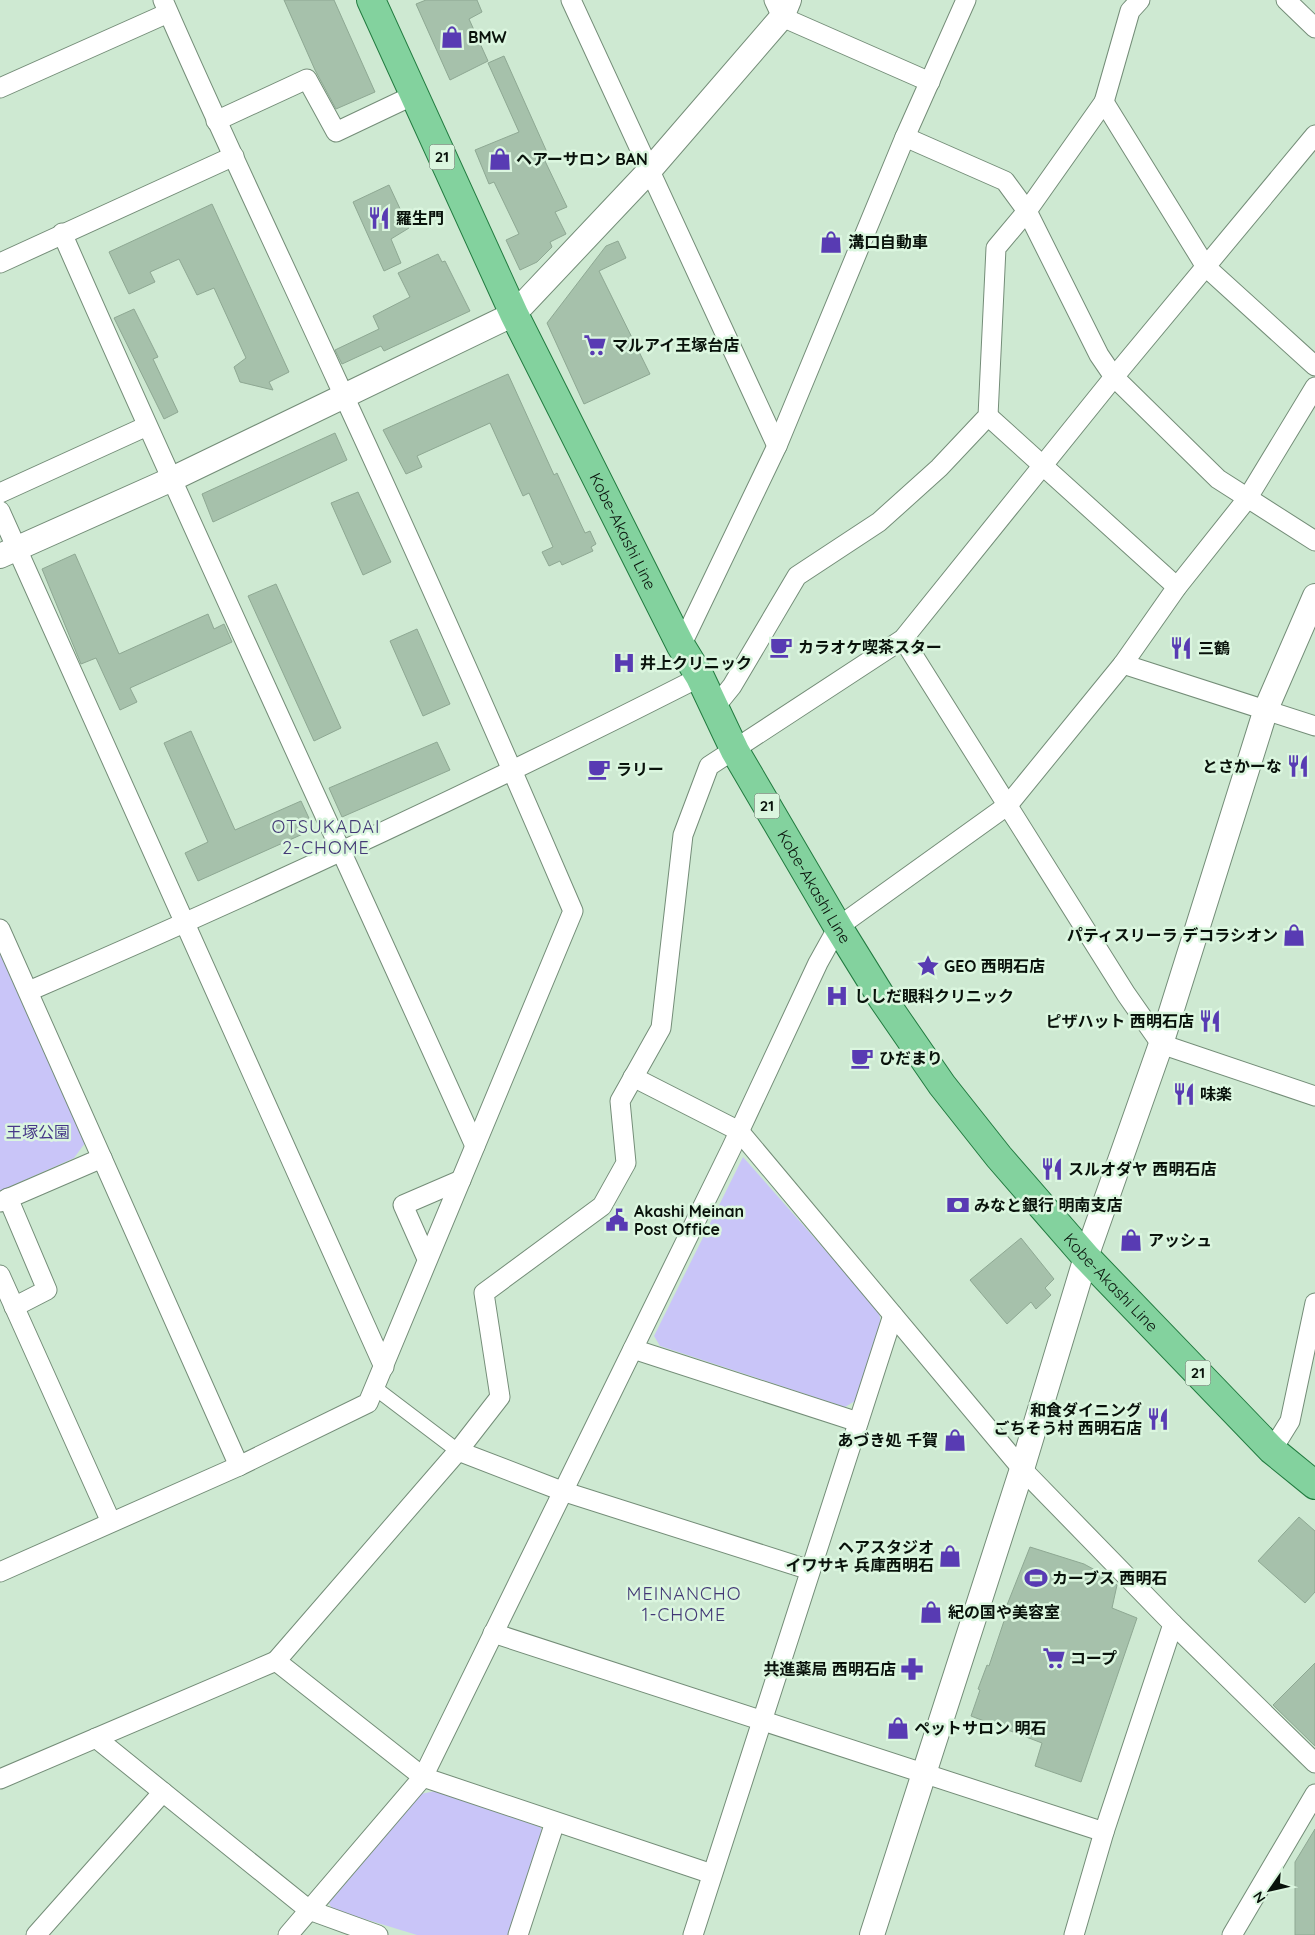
<svg xmlns="http://www.w3.org/2000/svg" width="1315" height="1935" font-family="Quicksand,'Noto Sans JP',sans-serif">
<rect width="100%" height="100%" fill="#cee9d2"/>
<g fill="#c9c5f8">
<path d="M 0,953 L 85,1143 L 74,1158 L 0,1191 Z"/>
<path d="M 743,1157 L 879,1311 L 881,1326 L 855,1401 L 845,1407 L 660,1346 L 654,1336 Z"/>
<path d="M 435,1791 L 540,1827 L 546,1837 L 513,1935 L 417,1935 L 332,1909 L 329,1903 L 421,1794 Z"/>
</g>
<g fill="#a6c1ab" stroke="#8ea893">
<path d="M 284,0 L 334,0 L 375,92 L 336,109 L 315,70 Z"/>
<path d="M 426,0 L 477,0 L 482,12 L 469,19 L 488,61 L 450,80 L 416,4 Z"/>
<path d="M 504,56 L 550,159 L 545,161 L 567,207 L 555,212 L 566,234 L 550,242 L 552,247 L 537,262 L 520,270 L 506,240 L 519,234 L 494,182 L 489,184 L 475,150 L 519,132 L 488,63 Z"/>
<path d="M 389,185 L 409,228 L 391,239 L 401,263 L 384,271 L 353,202 Z"/>
<path d="M 212,204 L 289,372 L 269,382 L 273,390 L 240,382 L 234,367 L 246,358 L 214,288 L 197,295 L 179,259 L 150,272 L 155,282 L 129,294 L 109,252 Z"/>
<path d="M 618,241 L 626,258 L 599,271 L 650,374 L 584,404 L 547,323 L 606,246 Z"/>
<path d="M 438,254 L 442,262 L 445,261 L 470,311 L 384,351 L 381,346 L 342,364 L 335,350 L 379,329 L 373,316 L 410,297 L 398,273 Z"/>
<path d="M 134,309 L 158,357 L 153,359 L 178,412 L 164,419 L 114,318 Z"/>
<path d="M 508,374 L 554,475 L 557,473 L 585,533 L 590,531 L 596,544 L 591,547 L 593,551 L 562,565 L 560,561 L 549,566 L 542,552 L 553,547 L 529,493 L 523,496 L 490,423 L 417,456 L 422,467 L 406,474 L 383,430 Z"/>
<path d="M 335,433 L 347,460 L 213,522 L 202,494 Z"/>
<path d="M 358,492 L 391,562 L 363,575 L 331,503 Z"/>
<path d="M 75,554 L 119,654 L 208,614 L 214,629 L 224,624 L 232,642 L 130,688 L 137,702 L 120,710 L 96,658 L 81,664 L 42,569 Z"/>
<path d="M 276,584 L 341,728 L 314,741 L 248,596 Z"/>
<path d="M 417,629 L 450,704 L 423,716 L 390,641 Z"/>
<path d="M 191,731 L 235,830 L 301,801 L 314,829 L 198,881 L 185,853 L 208,842 L 164,743 Z"/>
<path d="M 437,742 L 450,770 L 342,817 L 329,788 Z"/>
<path d="M 1021,1238 L 1054,1279 L 1045,1288 L 1051,1295 L 1036,1309 L 1031,1302 L 1007,1324 L 970,1280 Z"/>
<path d="M 1299,1517 L 1315,1531 L 1315,1592 L 1305,1603 L 1258,1561 Z"/>
<path d="M 1030,1547 L 1084,1564 L 1106,1576 L 1117,1585 L 1112,1608 L 1137,1618 L 1081,1782 L 1035,1766 L 1042,1743 L 971,1716 L 980,1690 L 978,1689 L 987,1665 L 989,1666 L 1009,1606 L 1007,1605 Z"/>
<path d="M 1315,1663 L 1315,1746 L 1273,1705 Z"/>
<path d="M 1315,1829 L 1315,1935 L 1295,1935 L 1295,1862 Z"/>
</g>
<g fill="none" stroke-linecap="round" stroke-linejoin="round">
<defs>
<path id="pedestrian" d="M 375,1388 L 458,1451"/>
<g id="minor">
<path d="M 571,0 L 777,446"/>
<path d="M 774,0 L 782,17 L 930,82"/>
<path d="M 1286,0 L 1315,28"/>
<path d="M 0,88 L 168,13"/>
<path d="M 1104,102 L 1206,267 L 1315,366"/>
<path d="M 216,121 L 307,79 L 336,132 L 414,95"/>
<path d="M 905,137 L 1005,181 L 1027,211 L 1099,355 L 1114,377 L 1218,479 L 1315,541"/>
<path d="M 62,233 C 196,539 338,841 475,1146"/>
<path d="M 0,263 L 234,156"/>
<path d="M 988,416 L 1177,587"/>
<path d="M 0,493 L 147,426"/>
<path d="M 0,511 L 384,1367"/>
<path d="M 903,639 L 1126,994 L 1161,1044 L 1315,1096"/>
<path d="M 681,646 L 777,446 L 905,137 L 966,0"/>
<path d="M 1123,664 L 1315,726"/>
<path d="M 715,707 L 732,686 L 797,576 L 879,522 L 939,468 L 988,416 L 996,248 L 1027,211 L 1104,102 L 1130,11 L 1140,0"/>
<path d="M 0,929 L 239,1466"/>
<path d="M 29,991 C 256,893 480,789 700,677"/>
<path d="M 633,1077 L 739,1131 L 1022,1469 L 1173,1624 L 1315,1763"/>
<path d="M 8,1198 L 47,1290 L 14,1307"/>
<path d="M 0,1202 L 102,1158"/>
<path d="M 427,1259 L 403,1205 L 461,1180"/>
<path d="M 0,1275 L 111,1522"/>
<path d="M 633,1349 L 858,1422"/>
<path d="M 1272,1450 L 1290,1421 L 1315,1303"/>
<path d="M 458,1451 L 562,1491 L 810,1570"/>
<path d="M 0,1572 L 239,1466 L 368,1403 L 573,911 C 497,734 419,558 338,383 C 280,256 219,129 163,0"/>
<path d="M 493,1633 L 1104,1832"/>
<path d="M 276,1661 L 458,1451 L 500,1397 L 484,1293 L 602,1206 L 626,1163 L 620,1101 L 661,1028 L 683,835 L 709,766 L 903,639 L 1114,377 L 1315,135"/>
<path d="M 96,1738 L 309,1910 L 378,1935"/>
<path d="M 0,1779 L 276,1661 L 423,1777 L 712,1874"/>
<path d="M 36,1935 L 163,1792"/>
<path d="M 288,1935 L 423,1777 L 731,1149 L 818,963 L 838,927 L 1008,805 L 1123,664 L 1177,587 L 1247,499 L 1315,387"/>
<path d="M 518,1935 L 555,1822"/>
<path d="M 693,1935 L 893,1315"/>
<path d="M 1074,1935 L 1104,1832 L 1173,1624"/>
<path d="M 1232,1935 L 1315,1794"/>
</g>
<g id="tertiary">
<path d="M 0,556 L 170,480 L 514,314 L 649,171 L 782,17 L 789,0"/>
<path d="M 872,1935 L 1022,1469 L 1086,1257 L 1161,1044 L 1266,709 L 1315,596"/>
</g>
<g id="primary">
<path id="s1" d="M 371,0 L 514,314 L 681,646 L 700,677 L 735,751 L 838,927 L 882,998 L 942,1085 L 999,1157 L 1086,1257 L 1272,1450 L 1315,1485"/>
</g>
</defs>
<use href="#pedestrian" stroke="#748d78" stroke-width="16"/>
<use href="#minor" stroke="#748d78" stroke-width="21"/>
<use href="#tertiary" stroke="#748d78" stroke-width="26"/>
<use href="#primary" stroke="#227b40" stroke-width="30"/>
<use href="#pedestrian" stroke="#fff" stroke-width="14"/>
<use href="#minor" stroke="#fff" stroke-width="19"/>
<use href="#tertiary" stroke="#fff" stroke-width="24"/>
<use href="#primary" stroke="#83d29e" stroke-width="28"/>
</g>
<defs>
<symbol id="shop-bare" viewBox="-9 -9 18 18"><path d="M-5-2.5h2.3a2.7 3.5 0 0 1 5.4 0H5L5.5 6h-11ZM-1.5-2.5h3a1.5 2.3 0 0 0-3 0Z" fill="#583bb3" stroke="#dbf6df" stroke-width="2.5" paint-order="stroke"/></symbol>
<symbol id="restaurant-bare" viewBox="-9 -9 18 18"><path d="M-5-6h1v4h1v-4h1v4h1v-4h1v5L-1.5 .5V6h-2V.5L-5-1ZM5-6V6H3V1.5H1.5Q1.5-4 5-6Z" fill="#583bb3" stroke="#dbf6df" stroke-width="2.5" paint-order="stroke"/></symbol>
<symbol id="supermarket-bare" viewBox="-9 -9 18 18"><path d="M-6-5.5h2.5l.6 2H6L4.5 2H-2.5L-4.4-4H-6ZM-1.5 3.2a1.3 1.3 0 1 0 .1 0ZM3 3.2a1.3 1.3 0 1 0 .1 0Z" fill="#583bb3" stroke="#dbf6df" stroke-width="2.5" paint-order="stroke"/></symbol>
<symbol id="cafe-bare" viewBox="-9 -9 18 18"><path d="M-5.5-4.5H6V0H3Q3 3.5 0 3.5H-2.5Q-5.5 3.5-5.5 0ZM3-3.2v2h1.7v-2ZM-6 4.5H4V6H-6Z" fill="#583bb3" stroke="#dbf6df" stroke-width="2.5" paint-order="stroke"/></symbol>
<symbol id="hospital-bare" viewBox="-9 -9 18 18"><path d="M-5-5h3v3.5h4V-5h3V5h-3V1.5h-4V5h-3Z" fill="#583bb3" stroke="#dbf6df" stroke-width="2.5" paint-order="stroke"/></symbol>
<symbol id="sight-bare" viewBox="-9 -9 18 18"><path d="M0-6L1.8-2.2L6-1.7L2.9 1.2L3.7 5.4L0 3.3L-3.7 5.4L-2.9 1.2L-6-1.7L-1.8-2.2Z" fill="#583bb3" stroke="#dbf6df" stroke-width="2.5" paint-order="stroke"/></symbol>
<symbol id="bank-bare" viewBox="-9 -9 18 18"><path d="M-6-4H6V4H-6ZM0-2.3a2.3 2.3 0 1 0 0 4.6a2.3 2.3 0 1 0 0-4.6Z" fill="#583bb3" stroke="#dbf6df" stroke-width="2.5" paint-order="stroke"/></symbol>
<symbol id="civic-bare" viewBox="-9 -9 18 18"><path d="M-.6-6.5H3V-4.5H.6V-3L4-1V1h2V6H-6V1h2V-1L-.6-3ZM-1.2 2.5V6h2.4V2.5Z" fill="#583bb3" stroke="#dbf6df" stroke-width="2.5" paint-order="stroke"/></symbol>
<symbol id="stadium-bare" viewBox="-9 -9 18 18"><path d="M0-5a6.5 5 0 1 0 0 10a6.5 5 0 1 0 0-10ZM-3.5-1.8h7v3.6h-7Z" fill="#583bb3" stroke="#dbf6df" stroke-width="2.5" paint-order="stroke"/></symbol>
<symbol id="pharmacy-bare" viewBox="-9 -9 18 18"><path d="M-2-6h4v4h4v4h-4v4h-4v-4h-4v-4h4Z" fill="#583bb3" stroke="#dbf6df" stroke-width="2.5" paint-order="stroke"/></symbol>
</defs>
<g fill-rule="evenodd">
<use href="#shop-bare" x="436" y="21" width="32" height="32"/>
<use href="#shop-bare" x="484" y="143" width="32" height="32"/>
<use href="#restaurant-bare" x="363" y="202" width="32" height="32"/>
<use href="#shop-bare" x="815" y="226" width="32" height="32"/>
<use href="#supermarket-bare" x="579" y="329" width="32" height="32"/>
<use href="#cafe-bare" x="765" y="631" width="32" height="32"/>
<use href="#restaurant-bare" x="1165" y="632" width="32" height="32"/>
<use href="#hospital-bare" x="608" y="647" width="32" height="32"/>
<use href="#restaurant-bare" x="1282" y="750" width="32" height="32"/>
<use href="#cafe-bare" x="583" y="753" width="32" height="32"/>
<use href="#shop-bare" x="1278" y="919" width="32" height="32"/>
<use href="#sight-bare" x="912" y="950" width="32" height="32"/>
<use href="#hospital-bare" x="821" y="980" width="32" height="32"/>
<use href="#restaurant-bare" x="1194" y="1005" width="32" height="32"/>
<use href="#cafe-bare" x="846" y="1042" width="32" height="32"/>
<use href="#restaurant-bare" x="1168" y="1078" width="32" height="32"/>
<use href="#restaurant-bare" x="1036" y="1153" width="32" height="32"/>
<use href="#bank-bare" x="942" y="1189" width="32" height="32"/>
<use href="#civic-bare" x="601" y="1204" width="32" height="32"/>
<use href="#shop-bare" x="1115" y="1224" width="32" height="32"/>
<use href="#restaurant-bare" x="1142" y="1403" width="32" height="32"/>
<use href="#shop-bare" x="939" y="1424" width="32" height="32"/>
<use href="#shop-bare" x="934" y="1540" width="32" height="32"/>
<use href="#stadium-bare" x="1020" y="1562" width="32" height="32"/>
<use href="#shop-bare" x="915" y="1596" width="32" height="32"/>
<use href="#supermarket-bare" x="1038" y="1642" width="32" height="32"/>
<use href="#pharmacy-bare" x="896" y="1653" width="32" height="32"/>
<use href="#shop-bare" x="882" y="1712" width="32" height="32"/>
</g>
<g text-anchor="middle" stroke-width="5" stroke-linejoin="round" paint-order="stroke">
<g fill="#dbf6df" stroke="#48564b" stroke-width="1">
<rect x="429.5" y="144.5" width="25" height="25" rx="4"/>
<rect x="754.5" y="793.5" width="25" height="25" rx="4"/>
<rect x="1185.5" y="1360.5" width="25" height="25" rx="4"/>
</g>
<g font-size="15" font-weight="bold" fill="#09120b">
<text x="442" y="162">21</text>
<text x="767" y="811">21</text>
<text x="1198" y="1378">21</text>
</g>
<g font-size="16" font-weight="bold" fill="#09120b" stroke="#dbf6df" text-anchor="start">
<text x="468" y="43">BMW</text>
<text x="516" y="165">ヘアーサロン BAN</text>
<text x="396" y="224">羅生門</text>
<text x="848" y="248">溝口自動車</text>
<text x="612" y="351">マルアイ王塚台店</text>
<text x="798" y="653">カラオケ喫茶スター</text>
<text x="1198" y="654">三鶴</text>
<text x="640" y="669">井上クリニック</text>
<text x="1282" y="772" text-anchor="end">とさかーな</text>
<text x="616" y="775">ラリー</text>
<text x="1278" y="941" text-anchor="end">パティスリーラ デコラシオン</text>
<text x="944" y="972">GEO 西明石店</text>
<text x="854" y="1002">ししだ眼科クリニック</text>
<text x="1194" y="1027" text-anchor="end">ピザハット 西明石店</text>
<text x="879" y="1064">ひだまり</text>
<text x="1200" y="1100">味楽</text>
<text x="1068" y="1175">スルオダヤ 西明石店</text>
<text x="974" y="1211">みなと銀行 明南支店</text>
<text x="634" y="1217">Akashi Meinan<tspan x="634" dy="18">Post Office</tspan></text>
<text x="1148" y="1246">アッシュ</text>
<text x="1142" y="1416" text-anchor="end">和食ダイニング<tspan x="1142" dy="18">ごちそう村 西明石店</tspan></text>
<text x="938" y="1446" text-anchor="end">あづき処 千賀</text>
<text x="934" y="1553" text-anchor="end">ヘアスタジオ<tspan x="934" dy="18">イワサキ 兵庫西明石</tspan></text>
<text x="1052" y="1584">カーブス 西明石</text>
<text x="948" y="1618">紀の国や美容室</text>
<text x="1070" y="1664">コープ</text>
<text x="896" y="1675" text-anchor="end">共進薬局 西明石店</text>
<text x="914" y="1734">ペットサロン 明石</text>
</g>
<g font-size="16" fill="#09120b" stroke="#dbf6df">
<text dy="6" stroke="none"><textPath href="#s1" startOffset="588">Kobe-Akashi Line</textPath></text>
<text dy="6" stroke="none"><textPath href="#s1" startOffset="992">Kobe-Akashi Line</textPath></text>
<text dy="6" stroke="none"><textPath href="#s1" startOffset="1488">Kobe-Akashi Line</textPath></text>
</g>
<g font-size="16" fill="#473889" stroke="#dbf6df">
<text x="38" y="1138">王塚公園</text>
</g>
<g font-size="18" letter-spacing="1" fill="#433976" stroke="#dbf6df">
<text x="326" y="833">OTSUKADAI<tspan x="326" dy="21">2-CHOME</tspan></text>
<text x="684" y="1600">MEINANCHO<tspan x="684" dy="21">1-CHOME</tspan></text>
</g>
</g>
<g transform="translate(1270 1890) rotate(236)" stroke="#dbf6df" stroke-width="4" paint-order="stroke">
<path d="M0-4L9 19L0 12L-9 19Z" fill="#09120b"/>
<text y="-8" font-size="14" font-weight="bold" text-anchor="middle" fill="#09120b">N</text>
</g>
</svg>
